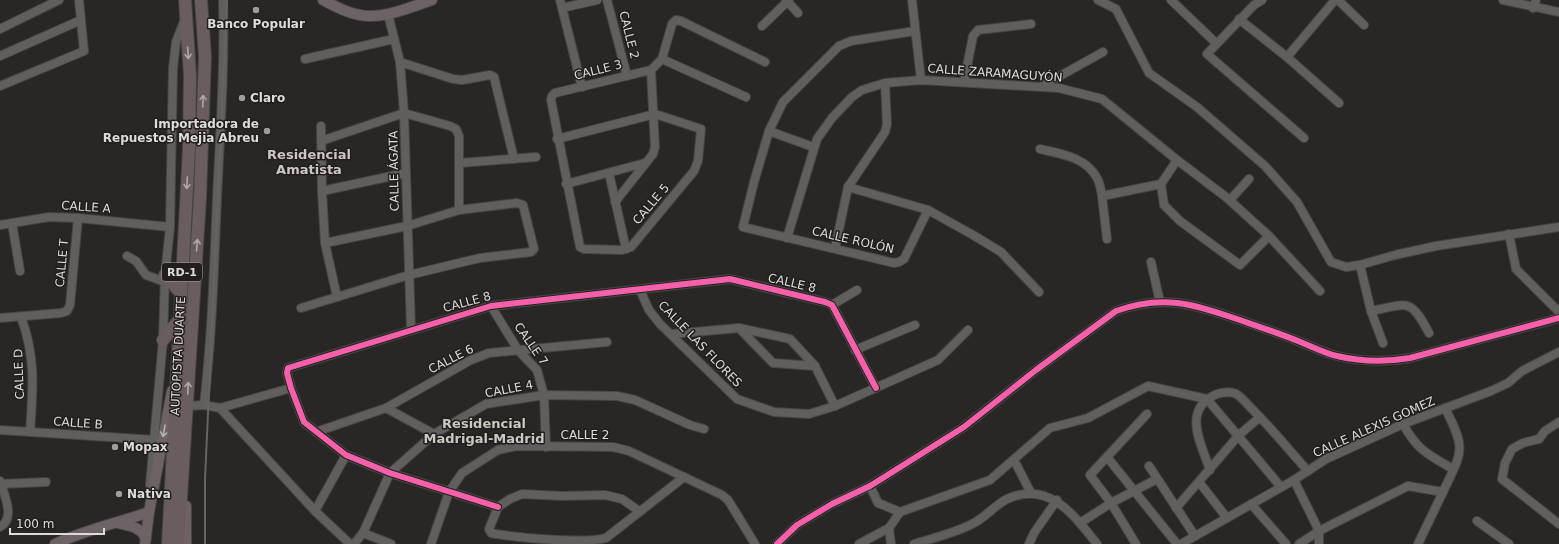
<svg xmlns="http://www.w3.org/2000/svg" width="1559" height="544" font-family="'DejaVu Sans',sans-serif">
<rect width="100%" height="100%" fill="#292726"/>
<g fill="none" stroke-linecap="round" stroke-linejoin="round">
<defs>
<g id="minor">
<path d="M 560,0 L 582,87"/>
<path d="M 607,0 L 627,76"/>
<path d="M 786,0 L 798,13"/>
<path d="M 912,0 L 921,80"/>
<path d="M 1098,0 L 1116,9 L 1149,73 L 1197,107 L 1265,166 L 1297,202 L 1331,262 L 1346,267 L 1360,265 L 1395,255 L 1436,246 L 1559,227"/>
<path d="M 1171,0 L 1216,43"/>
<path d="M 1262,0 L 1254,5 L 1207,54 L 1304,138"/>
<path d="M 1338,0 L 1364,25"/>
<path d="M 1503,0 L 1559,12"/>
<path d="M 562,8 L 597,0"/>
<path d="M 1533,8 L 1536,0"/>
<path d="M 388,14 L 400,62 L 404,113 L 411,329"/>
<path d="M 1239,19 L 1287,57 L 1339,103"/>
<path d="M 762,26 L 789,0"/>
<path d="M 0,29 L 59,0"/>
<path d="M 915,31 L 851,41 L 839,46 L 783,102 L 769,131 L 754,182 L 743,227 L 894,263 L 899,262 L 904,259 L 928,210"/>
<path d="M 0,56 L 81,20"/>
<path d="M 1287,57 L 1335,0"/>
<path d="M 305,59 L 394,39"/>
<path d="M 662,59 L 746,97"/>
<path d="M 400,62 L 453,79 L 462,80 L 490,75 L 494,77 L 514,159"/>
<path d="M 964,82 L 973,36 L 978,30 L 1031,24"/>
<path d="M 0,86 L 84,51 L 79,0"/>
<path d="M 1042,86 L 1103,52"/>
<path d="M 321,126 L 322,191 L 325,243 L 337,297"/>
<path d="M 769,131 L 813,147"/>
<path d="M 557,139 L 655,114 L 701,129 L 698,161 L 694,171 L 631,247 L 622,250 L 584,249 L 580,247 L 551,100 L 552,96 L 555,93 L 651,70"/>
<path d="M 321,141 L 404,113 L 450,126 L 456,129 L 459,136 L 459,210"/>
<path d="M 1040,149 C 1061,154 1086,157 1097,178 C 1100,183 1101,190 1102,196"/>
<path d="M 1177,160 L 1161,184 L 1164,205 L 1180,221 L 1240,265 L 1269,236"/>
<path d="M 460,163 L 536,157"/>
<path d="M 609,173 L 626,249"/>
<path d="M 566,184 L 645,163"/>
<path d="M 848,187 L 928,210 L 973,235 L 1001,252 L 1039,292"/>
<path d="M 322,191 L 406,173"/>
<path d="M 1230,200 L 1249,179"/>
<path d="M 615,202 L 653,154 L 655,147 L 651,70 L 662,59 L 672,24 L 676,20 L 681,21 L 765,62"/>
<path d="M 12,223 L 20,271"/>
<path d="M 0,225 L 49,217 L 78,218 L 170,227"/>
<path d="M 1509,234 L 1516,269 L 1559,312"/>
<path d="M 787,238 L 817,139 L 832,118 L 852,97 L 862,90 L 885,83 L 921,80 L 1059,88 L 1102,99 L 1177,160 L 1226,197 L 1269,236 L 1320,291"/>
<path d="M 1107,239 L 1102,196 L 1161,184"/>
<path d="M 835,248 L 848,187 L 885,132 L 887,124 L 885,83"/>
<path d="M 127,256 L 136,261 L 146,275 L 165,282"/>
<path d="M 1151,262 L 1160,302"/>
<path d="M 1360,265 L 1371,311 L 1383,343"/>
<path d="M 640,290 L 649,310 L 660,324 L 737,399 L 774,412 L 809,414 L 835,406 L 938,360 L 968,330"/>
<path d="M 832,305 L 857,290"/>
<path d="M 491,306 L 518,350 L 537,370 L 544,395 L 546,447"/>
<path d="M 301,308 L 409,275 L 480,258 L 531,252 L 534,249 L 523,205 L 517,203 L 459,210 L 407,226 L 325,243"/>
<path d="M 1371,311 C 1408,304 1410,297 1429,333"/>
<path d="M 21,317 C 36,357 33,389 30,432"/>
<path d="M 0,318 L 61,313 L 67,311 L 70,305 L 78,218"/>
<path d="M 739,328 L 773,363 L 815,366"/>
<path d="M 672,334 L 739,328 L 790,339 L 815,366 L 835,406"/>
<path d="M 855,350 L 915,325"/>
<path d="M 204,405 C 212,336 214,268 217,199 C 220,133 225,67 223,0"/>
<path d="M 187,406 L 204,405 L 220,408 L 315,511 L 350,544"/>
<path d="M 220,408 L 291,388"/>
<path d="M 386,408 L 434,434"/>
<path d="M 1559,422 L 1545,431 L 1539,439 L 1523,443 L 1512,449 L 1505,463 L 1502,479 L 1559,524"/>
<path d="M 1403,424 C 1417,450 1429,455 1453,469"/>
<path d="M 0,430 L 155,440"/>
<path d="M 316,432 L 386,408 L 471,360 L 489,353 L 607,342"/>
<path d="M 1107,457 L 1177,544"/>
<path d="M 1014,460 L 1031,493"/>
<path d="M 1149,466 L 1195,536"/>
<path d="M 1210,470 C 1201,443 1181,409 1217,394 C 1223,392 1233,391 1238,395 C 1243,399 1248,405 1253,410 C 1272,429 1290,451 1308,471"/>
<path d="M 1294,480 L 1319,531 L 1319,544"/>
<path d="M 0,481 C 4,494 16,519 0,527"/>
<path d="M 1199,482 L 1227,518"/>
<path d="M 1,484 L 46,482"/>
<path d="M 150,485 L 163,340 L 165,275 L 170,227 L 173,68 L 176,42 L 185,19"/>
<path d="M 870,486 L 878,503 L 900,512"/>
<path d="M 1251,504 L 1286,544"/>
<path d="M 498,507 L 390,473 L 346,455 L 304,422 L 291,388 L 287,373 L 288,368 L 491,306 L 730,279 L 825,302 L 832,305 L 876,388"/>
<path d="M 1176,508 L 1239,435 L 1260,417"/>
<path d="M 315,511 L 346,455"/>
<path d="M 639,511 L 622,499 L 605,495 L 562,496 L 522,494 L 510,499 L 498,507 L 489,529 L 491,533 L 496,534 C 522,538 584,544 606,538 L 684,477"/>
<path d="M 1477,521 L 1509,544"/>
<path d="M 1080,523 L 1111,503 L 1157,479"/>
<path d="M 889,528 L 891,544"/>
<path d="M 363,533 L 391,544"/>
<path d="M 354,544 L 363,533 L 390,473 L 434,434 L 486,404 L 544,395 L 617,396 L 635,400 L 690,425 L 704,429"/>
<path d="M 431,544 L 449,492 L 462,473 L 498,450 L 516,446 L 613,447 L 629,451 L 722,495 L 728,500 L 755,544"/>
<path d="M 777,544 L 797,525 L 832,504 L 870,486 L 964,427 L 1036,370 L 1116,311 C 1162,294 1193,304 1237,319 C 1257,326 1278,333 1298,341 C 1311,346 1324,353 1337,356 C 1362,362 1386,362 1410,358 L 1559,318"/>
<path d="M 859,544 L 889,528 L 900,512 L 990,480 L 1050,428 L 1088,418 L 1148,386 L 1207,399 L 1281,487"/>
<path d="M 914,544 C 933,538 955,533 972,524 C 985,518 996,504 1007,499 C 1049,480 1074,515 1097,544"/>
<path d="M 1029,544 L 1034,533 L 1057,500"/>
<path d="M 1136,544 L 1111,503 L 1090,475 L 1147,414"/>
<path d="M 1181,544 L 1294,480 L 1326,459 L 1403,424 L 1491,391 L 1508,383 L 1522,371 L 1559,352"/>
<path d="M 1299,544 L 1319,531 L 1408,486 L 1443,492 C 1462,451 1467,451 1445,408"/>
<path d="M 1418,544 L 1443,492"/>
</g>
<g id="major">
<path d="M 323,0 C 334,6 347,13 360,15 C 383,20 410,7 432,0"/>
<path d="M 186,506 L 186,544"/>
<path d="M 117,523 C 130,526 139,526 146,538"/>
<path d="M 55,544 C 85,530 118,523 149,512"/>
<path d="M 145,544 L 149,512 L 172,391"/>
</g>
<g id="highway">
<path d="M 165,275 L 181,293"/>
<path d="M 163,340 L 179,320"/>
<path d="M 168,544 L 189,149 L 190,75 L 185,0"/>
<path d="M 178,544 L 200,198 L 205,56 L 201,0"/>
</g>
</defs>
<use href="#minor" stroke="#474544" stroke-width="10"/>
<use href="#major" stroke="#474544" stroke-width="12"/>
<use href="#highway" stroke="#474544" stroke-width="14"/>
<use href="#minor" stroke="#615f5e" stroke-width="8"/>
<use href="#major" stroke="#6d6366" stroke-width="10"/>
<use href="#highway" stroke="#6a5d5f" stroke-width="12"/>
<path stroke="#656463" stroke-width="2" d="M 205,544 L 205,479 L 227,0"/>
<defs>
<g id="cycleway">
<path d="M 498,507 L 390,473 L 346,455 L 304,422 L 291,388 L 287,373 L 288,368 L 491,306 L 730,279 L 825,302 L 832,305 L 876,388"/>
<path d="M 777,544 L 797,525 L 832,504 L 870,486 L 964,427 L 1036,370 L 1116,311 C 1162,294 1193,304 1237,319 C 1257,326 1278,333 1298,341 C 1311,346 1324,353 1337,356 C 1362,362 1386,362 1410,358 L 1559,318"/>
</g>
</defs>
<use href="#cycleway" stroke="#211e1b" stroke-width="8"/>
<use href="#cycleway" stroke="#f560ab" stroke-width="6"/>
</g>
<defs><path id="oneway-shaft" d="M-6 0H5M1.5-3L5.5 0L1.5 3" fill="none" stroke-width="1.6" stroke-linecap="round" stroke-linejoin="round"/></defs>
<g stroke="#b0a9a9">
<use href="#oneway-shaft" transform="translate(188 53) rotate(86)"/>
<use href="#oneway-shaft" transform="translate(203 101) rotate(-88)"/>
<use href="#oneway-shaft" transform="translate(187 183) rotate(93)"/>
<use href="#oneway-shaft" transform="translate(197 245) rotate(-86)"/>
<use href="#oneway-shaft" transform="translate(188 388) rotate(-87)"/>
</g>
<use stroke="#b6b2b1" href="#oneway-shaft" transform="translate(164 431) rotate(100)"/>
<g fill="#9f9d9b" stroke="#211e1b" stroke-width="1.5">
<circle cx="256" cy="10" r="4"/>
<circle cx="242" cy="98" r="4"/>
<circle cx="267" cy="131" r="4"/>
<circle cx="115" cy="447" r="4"/>
<circle cx="119" cy="494" r="4"/>
</g>
<g text-anchor="middle" stroke-width="3" stroke-linejoin="round" paint-order="stroke">
<rect fill="#211e1b" stroke="#a5a3a1" stroke-width="1" x="162" y="263" width="40" height="18" rx="3"/>
<g font-size="11" font-weight="bold" fill="#dedcda">
<text x="182" y="276">RD-1</text>
</g>
<g font-size="12" font-weight="bold" fill="#dedcda" stroke="#211e1b" text-anchor="start">
<text x="256" y="28" text-anchor="middle">Banco Popular</text>
<text x="250" y="102">Claro</text>
<text x="259" y="128" text-anchor="end">Importadora de<tspan x="259" dy="14">Repuestos Mejia Abreu</tspan></text>
<text x="123" y="451">Mopax</text>
<text x="127" y="498">Nativa</text>
</g>
<g font-size="12" fill="#dedcda" stroke="#211e1b">
<text transform="translate(629 35) rotate(76)" y="4">CALLE 2</text>
<text transform="translate(598 70) rotate(-14)" y="4">CALLE 3</text>
<text transform="translate(995 73) rotate(4)" y="4">CALLE ZARAMAGUYÓN</text>
<text transform="translate(394 171) rotate(-91)" y="4">CALLE ÁGATA</text>
<text transform="translate(651 204) rotate(-50)" y="4">CALLE 5</text>
<text transform="translate(86 207) rotate(4)" y="4">CALLE A</text>
<text transform="translate(853 240) rotate(13)" y="4">CALLE ROLÓN</text>
<text transform="translate(62 263) rotate(-85)" y="4">CALLE T</text>
<text transform="translate(792 283) rotate(13)" y="4">CALLE 8</text>
<text transform="translate(467 302) rotate(-15)" y="4">CALLE 8</text>
<text transform="translate(531 344) rotate(55)" y="4">CALLE 7</text>
<text transform="translate(700 344) rotate(46)" y="4">CALLE LAS FLORES</text>
<text transform="translate(178 356) rotate(-87)" y="4">AUTOPISTA DUARTE</text>
<text transform="translate(451 359) rotate(-27)" y="4">CALLE 6</text>
<text transform="translate(19 374) rotate(-92)" y="4">CALLE D</text>
<text transform="translate(509 389) rotate(-11)" y="4">CALLE 4</text>
<text transform="translate(78 423) rotate(4)" y="4">CALLE B</text>
<text transform="translate(1374 427) rotate(-24)" y="4">CALLE ALEXIS GOMEZ</text>
<text x="585" y="439">CALLE 2</text>
</g>
<g font-size="13" font-weight="bold" fill="#cbc7c3" stroke="#211e1b">
<text x="309" y="159">Residencial<tspan x="309" dy="15">Amatista</tspan></text>
<text x="484" y="428">Residencial<tspan x="484" dy="15">Madrigal-Madrid</tspan></text>
</g>
</g>
<path d="M10 528v6h94v-6" fill="none" stroke="#dedcda" stroke-width="2"/>
<text x="16" y="528" font-size="12" fill="#dedcda" stroke="#211e1b" stroke-width="3" paint-order="stroke">100 m</text>
</svg>
